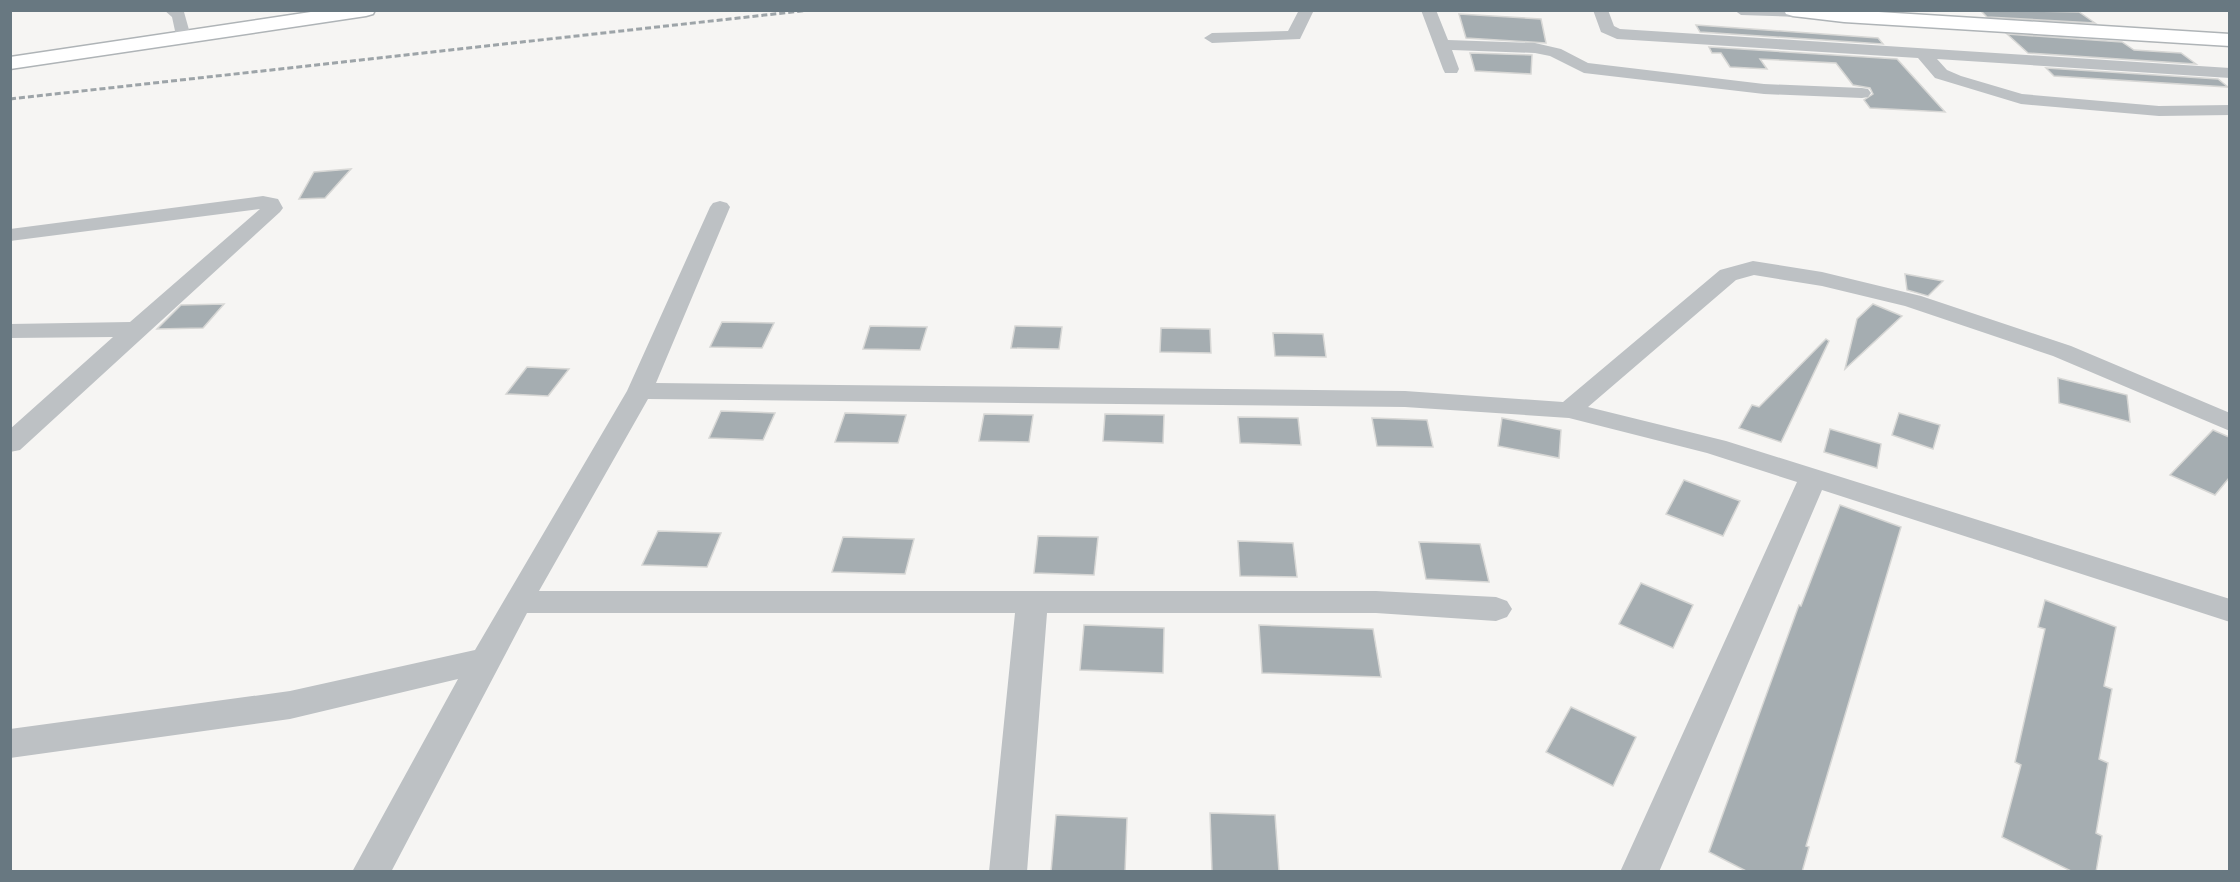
<svg xmlns="http://www.w3.org/2000/svg" width="2240" height="882" font-family="'Sofia Sans Condensed',sans-serif">
<rect width="100%" height="100%" fill="#f6f5f3"/>
<g fill="#a5adb1" stroke="#d7d7d5" stroke-width="1.5">
<path d="M 1980,10 L 2079,12 L 2095,23 L 1987,17 Z"/>
<path d="M 1459,14 L 1541,19 L 1546,43 L 1466,38 Z"/>
<path d="M 1696,25 L 1878,38 L 1883,44 L 1700,32 Z"/>
<path d="M 2007,34 L 2122,42 L 2134,50 L 2181,53 L 2196,64 L 2028,53 Z"/>
<path d="M 1709,47 L 1897,59 L 1945,112 L 1870,108 L 1864,100 L 1873,94 L 1870,88 L 1853,85 L 1836,63 L 1760,59 L 1767,69 L 1730,67 L 1721,53 L 1712,53 Z"/>
<path d="M 1470,53 L 1532,55 L 1531,74 L 1475,71 Z"/>
<path d="M 2046,68 L 2218,79 L 2228,87 L 2054,76 Z"/>
<path d="M 351,169 L 325,198 L 299,199 L 314,172 Z"/>
<path d="M 1905,274 L 1943,281 L 1928,296 L 1907,290 Z"/>
<path d="M 224,304 L 203,328 L 157,329 L 181,305 Z"/>
<path d="M 1873,304 L 1902,316 L 1845,369 L 1857,319 Z"/>
<path d="M 722,322 L 774,323 L 762,348 L 710,347 Z"/>
<path d="M 870,326 L 927,327 L 920,350 L 863,349 Z"/>
<path d="M 1015,326 L 1062,327 L 1059,349 L 1011,348 Z"/>
<path d="M 1161,328 L 1210,329 L 1211,353 L 1160,352 Z"/>
<path d="M 1273,333 L 1323,334 L 1326,357 L 1275,356 Z"/>
<path d="M 1826,339 L 1829,341 L 1781,442 L 1739,428 L 1752,405 L 1759,407 Z"/>
<path d="M 527,367 L 569,369 L 548,396 L 506,394 Z"/>
<path d="M 2058,378 L 2127,395 L 2130,422 L 2059,403 Z"/>
<path d="M 721,411 L 775,413 L 763,440 L 709,438 Z"/>
<path d="M 845,413 L 906,415 L 898,443 L 835,442 Z"/>
<path d="M 1899,413 L 1940,425 L 1933,449 L 1892,435 Z"/>
<path d="M 984,414 L 1033,415 L 1029,442 L 979,441 Z"/>
<path d="M 1105,414 L 1164,415 L 1163,443 L 1103,441 Z"/>
<path d="M 1238,417 L 1298,418 L 1301,445 L 1240,443 Z"/>
<path d="M 1372,418 L 1427,420 L 1433,447 L 1377,446 Z"/>
<path d="M 1502,418 L 1561,430 L 1559,458 L 1498,446 Z"/>
<path d="M 1830,429 L 1881,444 L 1877,468 L 1824,452 Z"/>
<path d="M 2213,430 L 2229,437 L 2229,478 L 2215,495 L 2170,475 Z"/>
<path d="M 1684,480 L 1740,501 L 1723,536 L 1666,514 Z"/>
<path d="M 1840,505 L 1901,527 L 1806,846 L 1809,847 L 1802,872 L 1748,872 L 1709,852 L 1799,605 L 1801,606 Z"/>
<path d="M 658,531 L 721,533 L 707,567 L 642,565 Z"/>
<path d="M 1038,536 L 1098,537 L 1094,575 L 1034,573 Z"/>
<path d="M 843,537 L 914,539 L 905,574 L 832,572 Z"/>
<path d="M 1238,541 L 1293,543 L 1297,577 L 1240,576 Z"/>
<path d="M 1419,542 L 1480,544 L 1489,582 L 1426,579 Z"/>
<path d="M 1641,583 L 1693,605 L 1673,648 L 1619,624 Z"/>
<path d="M 2045,600 L 2116,627 L 2104,686 L 2112,689 L 2099,759 L 2108,763 L 2096,833 L 2102,836 L 2096,872 L 2073,872 L 2002,837 L 2021,765 L 2015,762 L 2045,629 L 2038,627 Z"/>
<path d="M 1084,625 L 1164,628 L 1163,673 L 1080,670 Z"/>
<path d="M 1259,625 L 1373,629 L 1381,677 L 1262,673 Z"/>
<path d="M 1571,707 L 1636,737 L 1613,786 L 1546,752 Z"/>
<path d="M 1210,813 L 1275,815 L 1279,872 L 1212,872 Z"/>
<path d="M 1056,815 L 1127,818 L 1125,872 L 1051,872 Z"/>
</g>
<g fill="none" stroke-linecap="round" stroke-linejoin="round">
<defs>
<g id="major">
<path d="M 324,10 L 375,10 L 373,14 L 366,16 L 10,69 L 10,57 Z"/>
<path d="M 1784,10 L 1847,10 L 2230,34 L 2230,46 L 1844,22 L 1793,16 L 1786,14 Z"/>
</g>
</defs>
<use href="#major" stroke="#afb4b7" stroke-width="3"/>
<g fill="#bdc1c4" fill-rule="evenodd">
<path d="M 164,10 L 184,12 L 191,37 L 189,40 L 177,40 L 172,17 Z"/>
<path d="M 1299,10 L 1314,10 L 1300,39 L 1212,43 L 1204,38 L 1212,33 L 1288,31 Z"/>
<path d="M 1421,10 L 1436,10 L 1448,40 L 1535,43 L 1561,49 L 1588,63 L 1764,84 L 1862,88 L 1868,89 L 1871,93 L 1868,97 L 1862,98 L 1764,94 L 1584,73 L 1550,56 L 1535,53 L 1452,50 L 1459,69 L 1457,73 L 1445,73 L 1443,69 Z"/>
<path d="M 1593,10 L 1608,10 L 1614,26 L 1620,29 L 2230,68 L 2230,78 L 1937,59 L 1947,70 L 1961,76 L 2022,94 L 2159,106 L 2230,105 L 2230,115 L 2159,116 L 2021,104 L 1935,78 L 1918,58 L 1617,39 L 1601,32 Z"/>
<path d="M 1734,10 L 1807,10 L 1808,12 L 1800,17 L 1741,15 Z"/>
<path d="M 263,196 L 278,199 L 283,208 L 280,212 L 20,450 L 10,452 L 10,429 L 113,337 L 10,338 L 10,324 L 130,322 L 260,209 L 10,241 L 10,229 Z"/>
<path d="M 720,201 L 727,203 L 730,207 L 656,383 L 1405,391 L 1563,402 L 1720,270 L 1753,261 L 1822,272 L 1921,296 L 2071,346 L 2230,413 L 2230,431 L 2053,356 L 1905,306 L 1822,286 L 1754,275 L 1736,280 L 1588,407 L 1726,441 L 2230,599 L 2230,622 L 1822,490 L 1659,872 L 1620,872 L 1797,482 L 1707,453 L 1569,418 L 1405,407 L 648,399 L 539,591 L 1376,591 L 1496,597 L 1507,601 L 1512,609 L 1507,617 L 1496,621 L 1376,613 L 1047,613 L 1027,872 L 989,872 L 1015,613 L 527,613 L 391,872 L 352,872 L 458,679 L 290,719 L 10,758 L 10,729 L 290,691 L 475,650 L 627,391 L 710,207 L 713,203 Z"/>
</g>
<use href="#major" fill="#fff" fill-rule="evenodd"/>
<path stroke="#9da4a8" stroke-width="3" stroke-dasharray="6 3" stroke-linecap="butt" d="M 10,99 L 810,10"/>
</g>
<rect width="2240" height="882" fill="none" stroke="#687881" stroke-width="24"/>
</svg>
